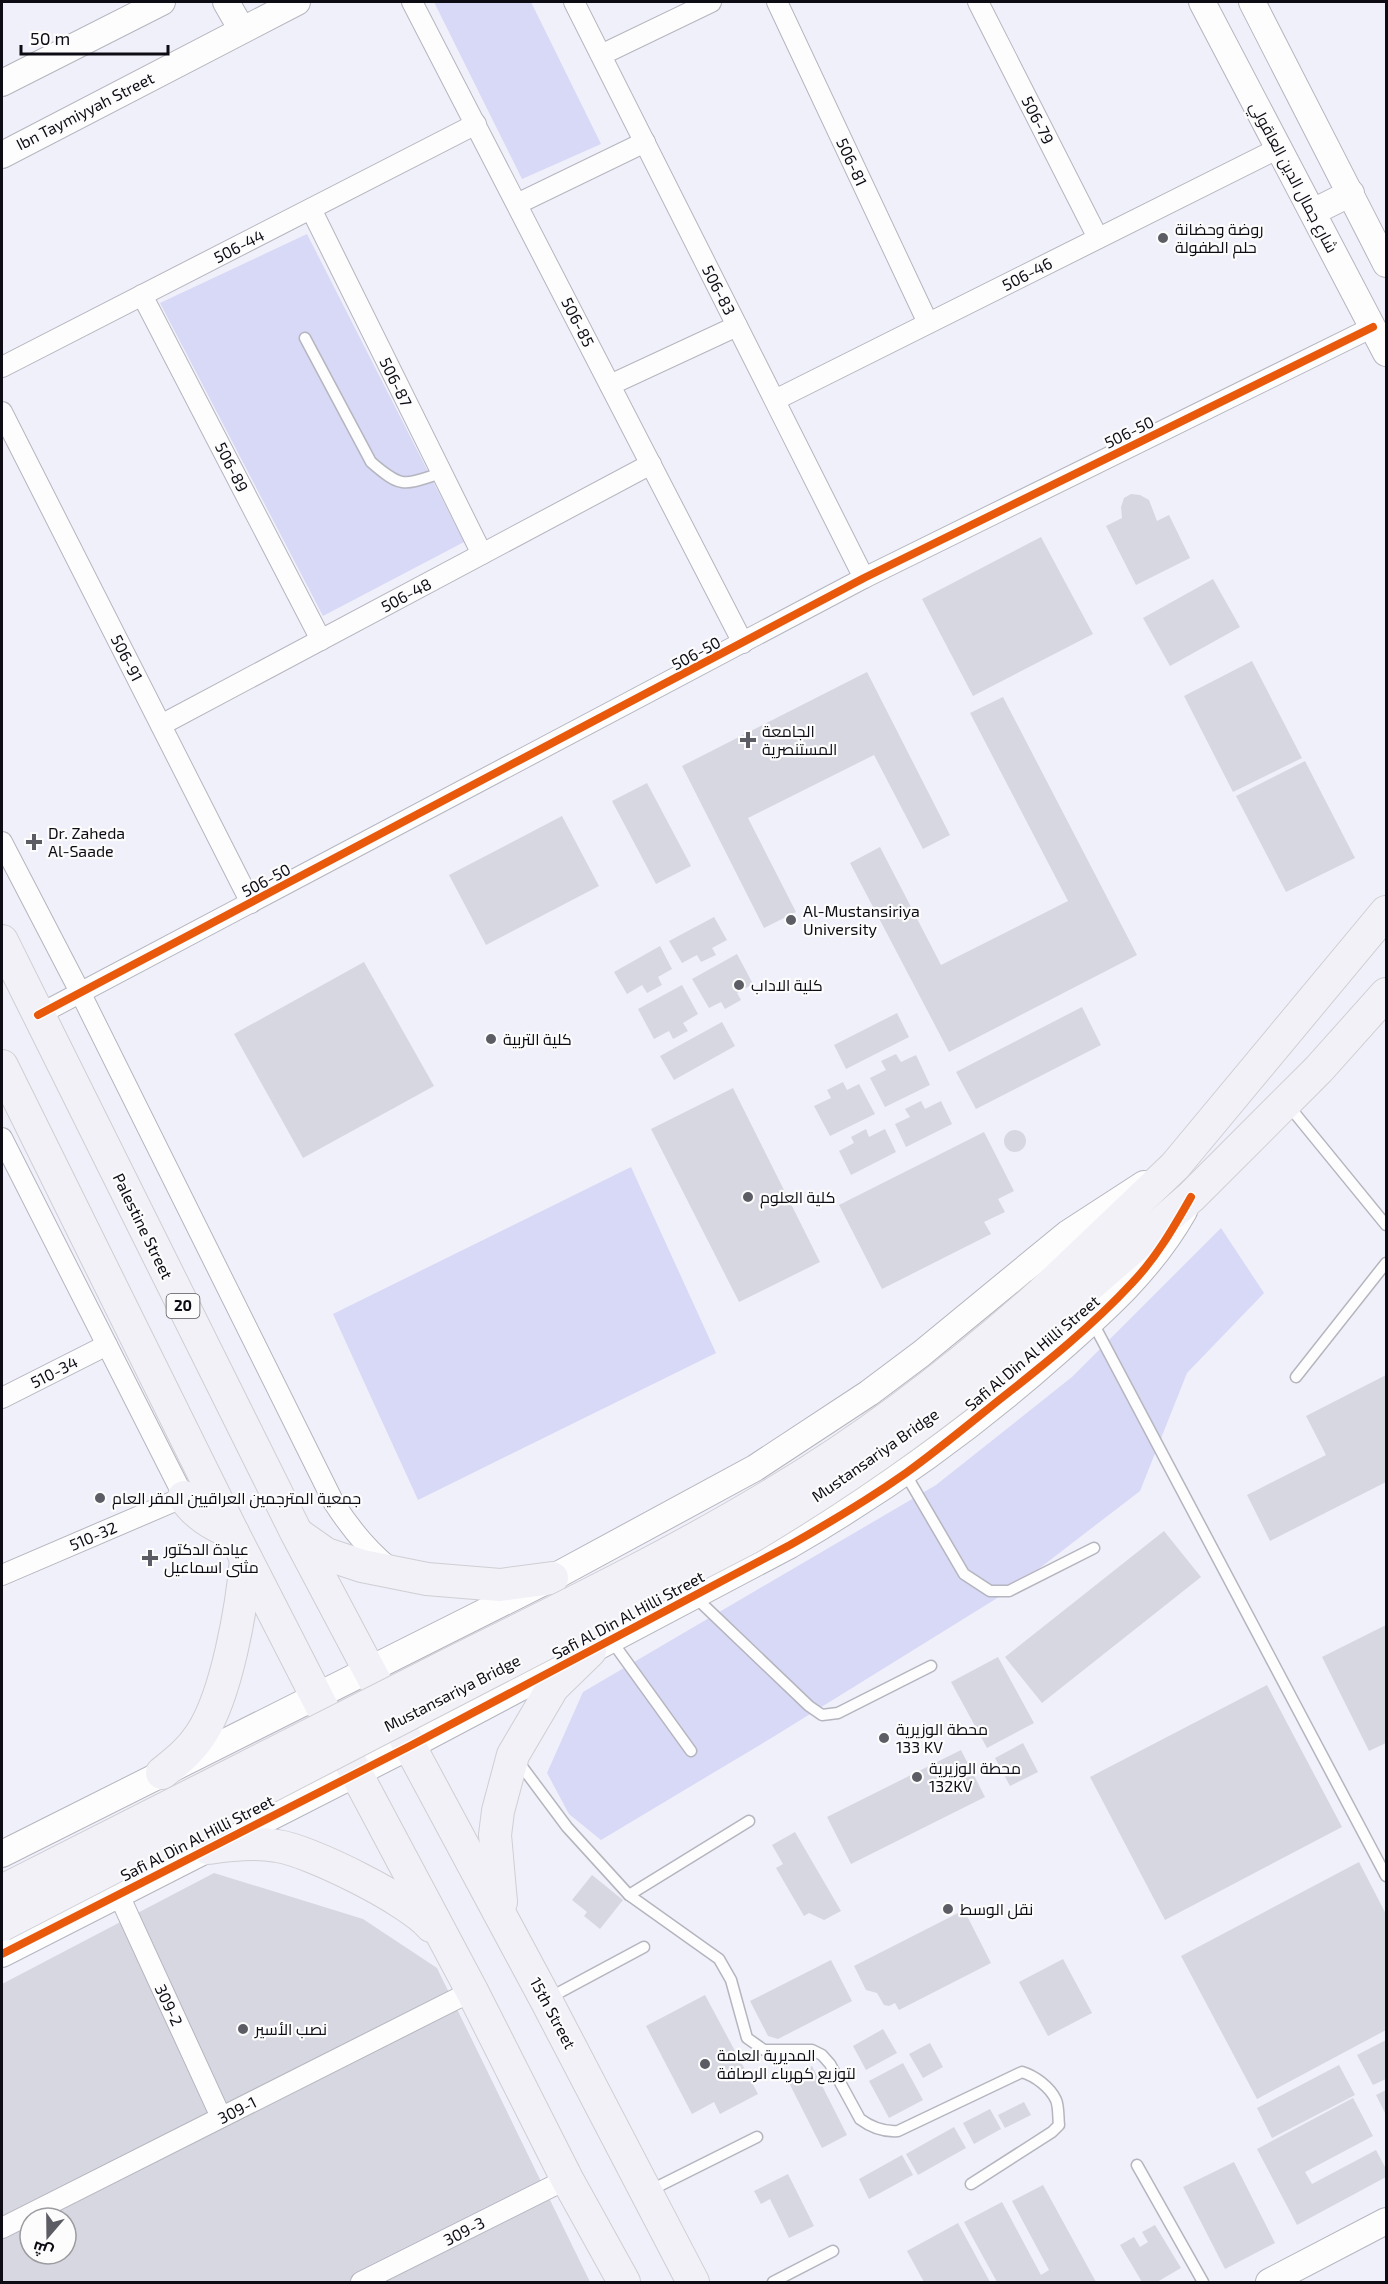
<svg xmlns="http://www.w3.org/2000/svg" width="1388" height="2284" font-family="'Exo 2',Cairo,sans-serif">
<rect width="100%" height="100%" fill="#f0f0fa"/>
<g fill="#d8d8f7">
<path d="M 434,2 L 531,2 L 601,144 L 522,179 Z"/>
<path d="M 307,234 L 464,542 L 323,616 L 160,303 Z"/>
<path d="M 631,1167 L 716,1353 L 418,1500 L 333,1314 Z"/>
<path d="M 1221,1228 L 1264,1293 L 1187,1373 L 1140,1491 L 1015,1587 L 773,1737 L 601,1840 L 569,1814 L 547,1773 L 583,1692 L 936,1485 L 1072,1377 Z"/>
</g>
<g fill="#d7d7e1" fill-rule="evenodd">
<path d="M 1131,494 L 1140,495 L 1149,500 L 1157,521 L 1169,515 L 1190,558 L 1136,585 L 1106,526 L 1122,518 L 1121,507 L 1124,498 Z"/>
<path d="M 1041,537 L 1093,634 L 973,696 L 922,599 Z"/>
<path d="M 1213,579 L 1240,627 L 1170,666 L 1143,618 Z"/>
<path d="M 1252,661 L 1302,758 L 1233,792 L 1184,696 Z"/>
<path d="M 867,672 L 950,835 L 923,849 L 874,755 L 748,818 L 796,912 L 764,928 L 682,766 Z"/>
<path d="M 1003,697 L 1137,955 L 949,1052 L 850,863 L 880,847 L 941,965 L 1068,901 L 970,713 Z"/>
<path d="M 1305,761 L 1355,858 L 1286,892 L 1236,796 Z"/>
<path d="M 647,783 L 691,866 L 656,884 L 612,801 Z"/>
<path d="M 562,816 L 599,886 L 486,945 L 449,875 Z"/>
<path d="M 714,917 L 727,940 L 712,948 L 716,955 L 701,962 L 697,955 L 682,963 L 669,941 Z"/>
<path d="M 660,946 L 672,969 L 658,977 L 662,985 L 647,993 L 642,985 L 627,994 L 614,972 Z"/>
<path d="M 737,954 L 753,984 L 737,993 L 741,1000 L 725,1009 L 721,1002 L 709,1008 L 692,979 Z"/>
<path d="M 364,962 L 434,1086 L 303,1158 L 234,1034 Z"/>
<path d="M 682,985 L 698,1014 L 683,1023 L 688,1031 L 673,1039 L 669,1031 L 654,1039 L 638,1009 Z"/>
<path d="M 1082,1007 L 1101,1045 L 976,1109 L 956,1072 Z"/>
<path d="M 897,1013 L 909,1037 L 846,1069 L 834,1045 Z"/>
<path d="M 722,1022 L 735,1046 L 674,1080 L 660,1056 Z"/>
<path d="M 896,1054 L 901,1062 L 916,1055 L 930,1085 L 885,1107 L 870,1078 L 886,1070 L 881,1061 Z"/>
<path d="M 843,1082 L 847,1090 L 859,1084 L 875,1114 L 830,1136 L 814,1106 L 831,1098 L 827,1090 Z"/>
<path d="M 733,1088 L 820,1262 L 739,1302 L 651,1129 Z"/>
<path d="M 921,1101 L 925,1109 L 941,1101 L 952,1124 L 906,1147 L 895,1124 L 910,1117 L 905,1109 Z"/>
<path d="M 866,1129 L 869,1137 L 885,1129 L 896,1152 L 851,1175 L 839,1151 L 854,1143 L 851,1137 Z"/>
<circle cx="1015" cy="1141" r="11"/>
<path d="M 984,1132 L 1014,1191 L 998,1199 L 1005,1212 L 984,1222 L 991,1234 L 882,1289 L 839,1205 Z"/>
<path d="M 1386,1375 L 1386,1482 L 1270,1541 L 1247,1495 L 1326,1455 L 1306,1416 Z"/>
<path d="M 1164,1531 L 1201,1577 L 1042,1703 L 1005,1657 Z"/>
<path d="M 1386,1625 L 1386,1743 L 1369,1751 L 1322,1657 Z"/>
<path d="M 998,1657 L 1034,1723 L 987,1748 L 951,1682 Z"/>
<path d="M 1267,1685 L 1342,1827 L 1165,1920 L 1090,1777 Z"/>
<path d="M 1023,1743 L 1038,1772 L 1010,1786 L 995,1758 Z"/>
<path d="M 961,1750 L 985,1797 L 851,1864 L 827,1817 Z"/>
<path d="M 795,1832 L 841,1911 L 824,1920 L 809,1913 L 804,1916 L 776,1868 L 783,1864 L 772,1845 Z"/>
<path d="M 1359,1862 L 1386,1914 L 1386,2030 L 1257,2099 L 1181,1956 Z"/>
<path d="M 214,1873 L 363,1919 L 437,1968 L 590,2282 L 2,2282 L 2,1984 ZM 30,2218 L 66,2218 L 66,2254 L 30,2254 Z"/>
<path d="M 592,1875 L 623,1900 L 600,1929 L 584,1916 L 587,1912 L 572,1900 Z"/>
<path d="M 964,1910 L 991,1963 L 899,2010 L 895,2003 L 889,2006 L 884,2005 L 877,1993 L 866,1990 L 854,1966 Z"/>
<path d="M 1063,1959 L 1092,2013 L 1048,2036 L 1019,1982 Z"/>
<path d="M 831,1960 L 852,2001 L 778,2039 L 768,2036 L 750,2001 Z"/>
<path d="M 705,1995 L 758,2094 L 720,2114 L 714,2102 L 692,2114 L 646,2026 Z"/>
<path d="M 883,2029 L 897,2053 L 866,2070 L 853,2046 Z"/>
<path d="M 1386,2040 L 1386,2079 L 1373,2085 L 1357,2055 Z"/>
<path d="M 930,2043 L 943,2067 L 923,2078 L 909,2054 Z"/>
<path d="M 903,2063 L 923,2100 L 889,2118 L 869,2081 Z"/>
<path d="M 1339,2065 L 1355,2095 L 1272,2138 L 1257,2108 Z"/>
<path d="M 812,2066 L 847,2135 L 822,2148 L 787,2079 Z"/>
<path d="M 1386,2090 L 1386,2115 L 1376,2095 Z"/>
<path d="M 1353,2098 L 1373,2136 L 1305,2172 L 1312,2184 L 1376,2150 L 1386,2169 L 1386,2177 L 1297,2225 L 1257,2149 Z"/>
<path d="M 1024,2102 L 1031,2115 L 1005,2128 L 998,2115 Z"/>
<path d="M 990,2109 L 1001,2129 L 974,2144 L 963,2123 Z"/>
<path d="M 954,2127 L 966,2148 L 918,2175 L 906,2154 Z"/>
<path d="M 902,2155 L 913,2175 L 869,2199 L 859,2179 Z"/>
<path d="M 1234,2162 L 1275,2243 L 1225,2269 L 1183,2187 Z"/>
<path d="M 788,2174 L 814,2226 L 789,2238 L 770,2199 L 761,2204 L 754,2191 Z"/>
<path d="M 1043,2185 L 1096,2282 L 997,2282 L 964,2222 L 1002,2202 L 1041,2275 L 1049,2270 L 1012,2201 Z"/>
<path d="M 958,2223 L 990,2282 L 924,2282 L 907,2251 Z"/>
<path d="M 1155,2225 L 1181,2268 L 1157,2282 L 1142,2282 L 1120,2245 L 1134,2237 L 1140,2247 L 1148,2242 L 1142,2232 Z"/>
</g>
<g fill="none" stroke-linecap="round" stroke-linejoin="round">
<defs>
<g id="service">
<path d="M 305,338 L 371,462 C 402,489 404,485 441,473"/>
<path d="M 1288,1105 L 1386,1225"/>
<path d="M 1092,1321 L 1386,1876"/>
<path d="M 1296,1377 L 1386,1263"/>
<path d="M 905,1473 L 964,1574 L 990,1591 L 1009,1591 L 1094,1548"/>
<path d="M 695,1597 L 809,1706 L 822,1715 L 838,1713 L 931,1666"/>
<path d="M 611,1640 L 691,1751"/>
<path d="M 517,1760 L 567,1827 L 629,1895 L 719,1959 L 731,1980 L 747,2038 L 764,2050 L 812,2050 L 822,2055 L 830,2064 L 860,2119 C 872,2128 884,2132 898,2131 L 1022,2072 C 1035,2076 1050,2087 1056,2100 C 1059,2107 1058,2118 1059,2125 L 1052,2132 L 971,2184"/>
<path d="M 629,1895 L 749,1821"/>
<path d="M 549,1998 L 644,1947"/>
<path d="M 1137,2165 L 1203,2282"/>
<path d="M 649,2191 L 757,2137"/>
<path d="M 773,2282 L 833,2251"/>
</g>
<g id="minor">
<path d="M 412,2 L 743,643"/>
<path d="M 574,2 L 864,578"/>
<path d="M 777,2 L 928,323"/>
<path d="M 978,2 L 1098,238"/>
<path d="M 601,55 L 711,2"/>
<path d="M 517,204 L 645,142"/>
<path d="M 311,209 L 482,554"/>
<path d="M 142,295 L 321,640"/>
<path d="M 2,367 L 476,124"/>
<path d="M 610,385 L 737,326"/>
<path d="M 775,400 L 1279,148"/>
<path d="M 2,412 L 251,903"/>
<path d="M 161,725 L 651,464"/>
<path d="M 2,842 L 81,994 L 334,1503 C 350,1528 366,1548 389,1567"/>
<path d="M 38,1015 L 864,578 L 1373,327"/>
<path d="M 2,1138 L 184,1497 L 2,1575"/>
<path d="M 2,1398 L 107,1345"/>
<path d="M 118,1893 L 221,2117"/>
<path d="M 2,2228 L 472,1991"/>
<path d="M 361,2282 L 567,2179"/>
</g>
<g id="tertiary">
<path d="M 226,2 L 242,30"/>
<path d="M 1202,2 L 1386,353"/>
<path d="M 1252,2 L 1386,264"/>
<path d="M 2,83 L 162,2"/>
<path d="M 2,155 L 297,2"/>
<path d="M 1313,212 L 1351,193"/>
<path d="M 2,1854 L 552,1578 L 755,1468 L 869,1393 L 921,1354 L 1067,1234 L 1144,1184"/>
<path d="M 2,1954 L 410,1746 L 790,1545 C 885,1490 974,1426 1056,1353 C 1106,1309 1151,1269 1184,1211"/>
<path d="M 1269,2282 L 1386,2221"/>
</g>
<g id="primary">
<path d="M 2,941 L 296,1532 L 377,1685"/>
<path d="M 2,1066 L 233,1533 L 324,1711"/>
<path d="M 1042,1293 L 1175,1166 L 1386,912"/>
<path d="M 1061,1310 L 1191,1197 L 1319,1069 L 1386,994"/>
<path d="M 184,1497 C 196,1515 213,1525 233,1533"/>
<path d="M 299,1535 L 326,1554 L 362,1566 L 427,1579 L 500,1585 L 552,1578"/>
<path d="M 401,1730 L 546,2000 L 693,2282"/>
<path d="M 348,1758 L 472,1991 L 567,2179 L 624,2282"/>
<path d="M 162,1773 C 177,1761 191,1750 201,1734 C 227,1695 242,1606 246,1559"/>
<path d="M 208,1848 C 231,1845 253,1842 277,1846 C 309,1850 411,1901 431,1926"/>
<path d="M 501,1902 L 495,1835 L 498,1811 L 513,1755 L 553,1687 L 590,1651"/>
</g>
</defs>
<use href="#service" stroke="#b5b5bf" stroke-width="13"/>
<use href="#minor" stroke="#b5b5bf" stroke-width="22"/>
<use href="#tertiary" stroke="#b5b5bf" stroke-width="28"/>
<use href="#primary" stroke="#ceced3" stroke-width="34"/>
<use href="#service" stroke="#fdfdfe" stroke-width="10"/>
<use href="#minor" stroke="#fdfdfe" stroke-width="20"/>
<use href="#tertiary" stroke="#fdfdfe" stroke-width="26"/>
<use href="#primary" stroke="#f1f1f7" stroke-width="32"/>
<defs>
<g id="primary-bridge">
<path d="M 2,1891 C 149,1816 297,1742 444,1667 C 556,1611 669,1557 776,1492 C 872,1435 959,1367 1042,1293"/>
<path d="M 2,1925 L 749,1538 C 860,1472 964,1396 1061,1310"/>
</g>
</defs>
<use href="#primary-bridge" stroke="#ceced3" stroke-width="34" stroke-linecap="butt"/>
<use href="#primary-bridge" stroke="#f1f1f7" stroke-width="32"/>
<defs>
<g id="cycleway">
<path d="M 38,1015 L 864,578 L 1373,327"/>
<path d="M 2,1954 L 410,1746 L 790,1545 C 829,1523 869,1499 906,1473 C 938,1450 968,1425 999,1400 C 1045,1364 1092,1326 1132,1283 C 1156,1258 1174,1227 1191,1197"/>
</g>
</defs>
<use href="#cycleway" stroke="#fcfcfc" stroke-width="11"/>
<use href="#cycleway" stroke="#e8590c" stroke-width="8"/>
</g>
<g fill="#5c5c65" stroke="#fcfcfc" stroke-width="2">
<circle cx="1163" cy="238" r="6"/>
<path d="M745 731h6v6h6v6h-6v6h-6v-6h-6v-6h6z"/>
<path d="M31 833h6v6h6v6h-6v6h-6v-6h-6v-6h6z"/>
<circle cx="791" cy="920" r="6"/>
<circle cx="739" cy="985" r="6"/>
<circle cx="491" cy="1039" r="6"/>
<circle cx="748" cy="1197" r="6"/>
<circle cx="100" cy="1498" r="6"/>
<path d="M147 1549h6v6h6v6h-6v6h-6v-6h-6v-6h6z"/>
<circle cx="884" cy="1738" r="6"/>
<circle cx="917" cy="1777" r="6"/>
<circle cx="948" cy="1909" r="6"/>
<circle cx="243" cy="2029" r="6"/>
<circle cx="705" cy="2064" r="6"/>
</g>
<g text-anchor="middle" stroke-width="4.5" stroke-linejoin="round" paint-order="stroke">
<rect fill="#fcfcfc" stroke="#55545a" stroke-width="1.5" x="166.5" y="1294" width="33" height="24" rx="4.5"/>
<g font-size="15" font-weight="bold" fill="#0d0c15">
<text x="183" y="1311">20</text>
</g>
<g font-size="16" fill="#0d0c15" stroke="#fcfcfc">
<text transform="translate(85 111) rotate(-27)" y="6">Ibn Taymiyyah Street</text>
<text transform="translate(1038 120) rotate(63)" y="6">506-79</text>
<text transform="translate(852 162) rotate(65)" y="6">506-81</text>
<text transform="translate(1294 177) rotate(62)" y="6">شارع جمال الدين العاقولي</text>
<text transform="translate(239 246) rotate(-27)" y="6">506-44</text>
<text transform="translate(1027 274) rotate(-27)" y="6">506-46</text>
<text transform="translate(719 290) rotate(63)" y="6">506-83</text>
<text transform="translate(578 322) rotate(63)" y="6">506-85</text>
<text transform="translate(396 382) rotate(64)" y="6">506-87</text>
<text transform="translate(1129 432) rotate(-26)" y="6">506-50</text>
<text transform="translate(232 467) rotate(63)" y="6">506-89</text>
<text transform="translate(406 595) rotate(-28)" y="6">506-48</text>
<text transform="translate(696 653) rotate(-28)" y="6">506-50</text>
<text transform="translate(127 658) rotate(63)" y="6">506-91</text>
<text transform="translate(266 880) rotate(-28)" y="6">506-50</text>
<text transform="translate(143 1226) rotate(64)" y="6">Palestine Street</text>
<text transform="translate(1032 1353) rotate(-40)" y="6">Safi Al Din Al Hilli Street</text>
<text transform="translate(54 1372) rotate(-27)" y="6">510-34</text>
<text transform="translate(875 1455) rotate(-35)" y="6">Mustansariya Bridge</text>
<text transform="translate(93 1536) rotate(-23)" y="6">510-32</text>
<text transform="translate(628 1615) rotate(-28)" y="6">Safi Al Din Al Hilli Street</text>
<text transform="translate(452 1693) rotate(-27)" y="6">Mustansariya Bridge</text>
<text transform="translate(197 1838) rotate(-27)" y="6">Safi Al Din Al Hilli Street</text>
<text transform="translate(169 2005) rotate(65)" y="6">309-2</text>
<text transform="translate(553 2013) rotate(62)" y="6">15th Street</text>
<text transform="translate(237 2110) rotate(-27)" y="6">309-1</text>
<text transform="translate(464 2231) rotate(-27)" y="6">309-3</text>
</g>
<g font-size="16" fill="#0d0c15" stroke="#fcfcfc" text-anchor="start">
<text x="1175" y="235">روضة وحضانة<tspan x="1175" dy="18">حلم الطفولة</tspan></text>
<text x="762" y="737">الجامعة<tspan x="762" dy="18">المستنصرية</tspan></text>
<text x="48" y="839">Dr. Zaheda<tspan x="48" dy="18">Al-Saade</tspan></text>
<text x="803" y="917">Al-Mustansiriya<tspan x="803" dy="18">University</tspan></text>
<text x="751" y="991">كلية الاداب</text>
<text x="503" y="1045">كلية التربية</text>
<text x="760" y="1203">كلية العلوم</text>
<text x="112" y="1504">جمعية المترجمين العراقيين المقر العام</text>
<text x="164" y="1555">عيادة الدكتور<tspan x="164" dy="18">مثنى اسماعيل</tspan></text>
<text x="896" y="1735">محطة الوزيرية<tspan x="896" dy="18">133 KV</tspan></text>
<text x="929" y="1774">محطة الوزيرية<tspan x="929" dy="18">132KV</tspan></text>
<text x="960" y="1915">نقل الوسط</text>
<text x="255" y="2035">نصب الأسير</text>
<text x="717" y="2061">المديرية العامة<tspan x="717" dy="18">لتوزيع كهرباء الرصافة</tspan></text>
</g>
</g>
<rect width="1388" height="2284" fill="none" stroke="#0d0c15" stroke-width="6"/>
<g transform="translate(48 2236) rotate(200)"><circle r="28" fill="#fcfcfc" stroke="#9c9ca0" stroke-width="1.5"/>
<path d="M0-4.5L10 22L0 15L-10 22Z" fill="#5c5c65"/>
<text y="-9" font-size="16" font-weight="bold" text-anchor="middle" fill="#0d0c15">ش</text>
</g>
<path d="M21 45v9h147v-9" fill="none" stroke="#0d0c15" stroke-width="3"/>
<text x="30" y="45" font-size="18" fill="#0d0c15" stroke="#fcfcfc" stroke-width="4.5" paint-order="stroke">50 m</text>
</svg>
